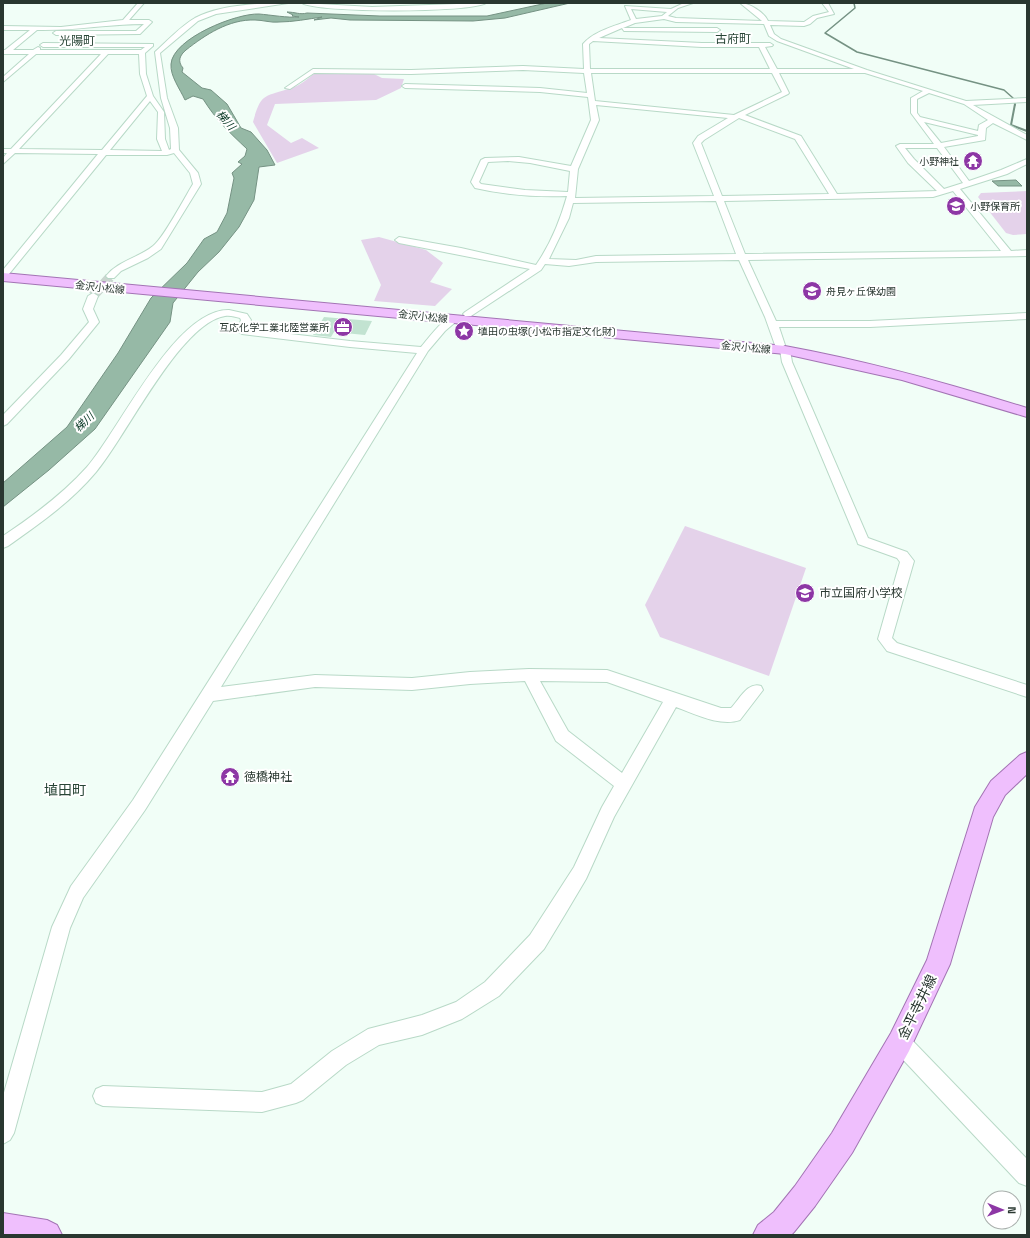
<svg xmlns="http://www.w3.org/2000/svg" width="1030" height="1238" font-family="'Space Grotesk','Noto Sans JP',sans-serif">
<rect width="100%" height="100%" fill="#f1fef7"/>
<g fill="#e4d2ea">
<path d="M 315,73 L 372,73 L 382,78 L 404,79 L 401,88 L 376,100 L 275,104 L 267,125 L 291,143 L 302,138 L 319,148 L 277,163 L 253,122 C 261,92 265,97 291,88 C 300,86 308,78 315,73 Z"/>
<path d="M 1027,191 L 1027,234 L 1013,235 L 1006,233 L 978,197 L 981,193 Z"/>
<path d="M 379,237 L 426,250 L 443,263 L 430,282 L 452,289 L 435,306 L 374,301 L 381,285 L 361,240 Z"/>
<path d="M 685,526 L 806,568 L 769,676 L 660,637 L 645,605 Z"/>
</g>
<g fill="#96b9a6" stroke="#759283">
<path d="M 547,3 L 570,3 L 505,18 L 473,21 L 350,20 L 331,18 L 314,20 L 322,17 C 308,19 293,22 279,22 C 271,23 263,20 255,20 C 229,19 205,35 186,50 C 180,55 177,61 183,68 L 182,72 L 202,88 L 211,90 L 227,104 L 241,128 L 251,132 L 267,150 L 275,165 L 259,167 L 254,200 L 239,227 L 219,252 L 198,272 L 173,303 L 170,322 L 95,429 L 49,470 L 3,507 L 3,483 L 67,427 L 118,353 L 151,298 L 187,263 L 204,239 L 217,232 L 227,213 L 234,178 L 232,173 L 242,164 L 238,162 L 245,156 L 247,149 C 228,131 217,121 203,99 L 193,96 L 185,100 C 180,89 170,76 171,64 C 173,38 237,13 259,14 C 271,15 288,18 299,17 L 292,16 L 293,15 L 287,12 C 295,12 300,15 307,13 L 380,16 L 487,16 Z"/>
<path d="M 1016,180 L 1022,186 L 998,186 L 992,181 Z"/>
</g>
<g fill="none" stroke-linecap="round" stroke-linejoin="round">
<path stroke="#759283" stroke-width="1.5" d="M 854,3 L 855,8 L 825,33 L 857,52 L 1004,90 L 1013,98 L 1015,105"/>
<path stroke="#759283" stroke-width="2" d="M 1015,104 L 1011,125 L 1027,131"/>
</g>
<path fill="#c2e3d1" d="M 324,317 L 372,321 L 365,335 L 334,332 L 331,337 L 313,335 Z"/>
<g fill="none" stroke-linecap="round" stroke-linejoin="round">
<path stroke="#c9d6cf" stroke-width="10" stroke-dasharray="10 5" stroke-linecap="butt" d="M 93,296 L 111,276"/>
<defs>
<g id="minor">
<path d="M 138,3 L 144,3 L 129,20 L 149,20 L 152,22 L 140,34 L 56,35 L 53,33 L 56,31 L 136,31 L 144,24 C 108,24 73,31 37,30 L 13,50 L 33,50 L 38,47 L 40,48 L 40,50 L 141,50 L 145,47 L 43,47 L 40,45 L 43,43 L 153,44 L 153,46 L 145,53 L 146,74 L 153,96 L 164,112 L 165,139 L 169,150 L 171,149 L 170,128 L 161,98 L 155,52 C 167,41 181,26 195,18 C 219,5 260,3 288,3 L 216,14 L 198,21 L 160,53 L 167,98 L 178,128 L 179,150 L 198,173 L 201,184 L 161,249 L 148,258 L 121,271 L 114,278 L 108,278 L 106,276 C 118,261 138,258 153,246 C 163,239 185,197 193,184 L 190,173 L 174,153 L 167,155 L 106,155 L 9,274 L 3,274 L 3,270 L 98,154 L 15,153 L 3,164 L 3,158 L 7,153 L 3,153 L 3,149 L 11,149 L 101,54 L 36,54 L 3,82 L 3,77 L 29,54 L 3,54 L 3,50 L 5,50 L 30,30 L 3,30 L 3,26 L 61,27 L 123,20 ZM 108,54 L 139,54 L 140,74 L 147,96 L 102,150 L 19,149 ZM 150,101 L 158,112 L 157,139 L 162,151 L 110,150 Z"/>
<path d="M 302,3 L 372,7 L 486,3 C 471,13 317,13 302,3 Z"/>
<path d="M 684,3 L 693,3 L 678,8 L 668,16 L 676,18 L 762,21 L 740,3 C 749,3 764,12 768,21 L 804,22 L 813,16 L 829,12 L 822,3 L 828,3 L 834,14 L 817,18 L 810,24 L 804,26 L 770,25 L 774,34 L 781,39 L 867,70 L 966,101 L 1027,98 L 1027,102 L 973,105 L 1027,135 L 1027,140 L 993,123 L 986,128 L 985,140 L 944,147 L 969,181 L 1001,170 L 1027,159 L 1027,164 L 1007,174 L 960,189 L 1011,251 L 1027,250 L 1027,256 L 748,260 L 776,321 L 870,321 L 1027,313 L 1027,319 L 870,327 L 779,327 L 785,345 L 780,348 L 775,345 L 765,317 L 739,260 L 596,262 L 569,266 L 545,264 L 541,270 L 471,316 L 465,316 L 463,314 L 465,312 L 530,269 L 399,243 L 395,240 L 399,237 L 461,248 L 536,265 C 550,245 560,221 567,196 C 537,197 505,195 475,188 L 471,182 L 481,160 L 485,158 L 519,157 L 571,166 L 591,120 L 588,97 L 540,92 L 405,88 L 402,86 L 405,84 L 540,88 L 587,93 L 584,73 L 523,70 L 411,74 L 314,73 L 290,89 L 285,88 L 313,69 L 411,70 L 523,66 L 584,69 L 583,44 C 594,31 615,26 631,20 L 625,6 L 671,9 ZM 631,9 L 667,12 L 662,16 L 636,19 ZM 664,19 L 676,22 L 764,24 L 769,36 L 777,41 L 854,69 L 777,69 L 765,47 L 772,46 L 773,45 L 770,43 L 702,43 L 599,38 L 622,28 L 624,31 L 717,32 L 720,30 L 717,28 L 623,28 L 635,23 ZM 593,41 L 702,47 L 759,47 L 770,69 L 590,69 L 589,44 ZM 591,73 L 772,73 L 782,92 L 734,115 L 595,101 ZM 779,73 L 865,73 L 923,91 L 911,98 L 911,113 L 934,144 L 900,144 L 896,146 L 908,163 L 937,191 L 837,194 L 801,136 L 745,115 L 788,94 L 789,93 ZM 929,93 L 964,104 L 988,120 L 979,125 L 978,131 L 920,117 L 917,113 L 917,99 ZM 596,105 L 728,118 L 698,136 L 693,143 L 714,196 L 575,198 L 578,169 L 599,120 ZM 739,118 L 795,139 L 829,194 L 722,196 L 701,143 L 704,140 ZM 924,122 L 978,135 L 978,136 L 941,143 ZM 905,148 L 937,148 L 963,183 L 944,189 L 914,159 ZM 508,161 L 530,163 L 570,171 L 568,192 L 525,190 L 481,184 L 479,182 L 488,162 ZM 953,191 L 1001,251 L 745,254 L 724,201 L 933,197 ZM 716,201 L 736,254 L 596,256 L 576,260 L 549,259 L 569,218 L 573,203 Z"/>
<path d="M 93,293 L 98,296 L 93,309 L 99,322 L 69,359 L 7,424 L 3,426 L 3,415 L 61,355 L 89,322 L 83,309 L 88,296 Z"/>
<path d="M 229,310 L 247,314 L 251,320 L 248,329 L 350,341 L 421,347 C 429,338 445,314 457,317 L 459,319 L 445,331 L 428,351 L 221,687 L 315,675 L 412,678 L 470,672 L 529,669 L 607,670 L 721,708 L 731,708 C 739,700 748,681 761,686 L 763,690 L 740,720 C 720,727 695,714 676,707 L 614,817 L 586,879 L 564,916 L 544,949 L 499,996 L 462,1019 L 422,1035 L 379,1045 L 346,1065 L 303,1100 L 296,1103 L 262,1112 L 103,1106 L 96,1103 L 93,1096 L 96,1089 L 103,1086 L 262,1092 L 291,1084 L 332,1051 L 368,1029 L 422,1015 L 456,1002 L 485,982 L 530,935 L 574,867 L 602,807 L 614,786 L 556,741 L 525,681 L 470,684 L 412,690 L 315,687 L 213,701 L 145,810 L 83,898 L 70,928 L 14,1133 L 10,1140 L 3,1144 L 3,1096 L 52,927 L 71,886 L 133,800 L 417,353 L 350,347 L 242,334 L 237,331 L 241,320 L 240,318 C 235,317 230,315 225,316 C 180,323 126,437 96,472 C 71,502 39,524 8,546 L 3,548 L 3,536 C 33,516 63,494 87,467 C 120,429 175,309 229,310 ZM 540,681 L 607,682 L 663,702 L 622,773 L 568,731 Z"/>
<path d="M 785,347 L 790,350 L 792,362 L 868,538 L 907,552 L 914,561 L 892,638 L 897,643 L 1027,685 L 1027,697 L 887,651 L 878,639 L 900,562 L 897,558 L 858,544 L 857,541 L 782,362 L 780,350 Z"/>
<path d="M 900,1032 L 907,1035 L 1027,1159 L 1027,1186 L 1019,1183 L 893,1049 L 890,1042 L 893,1035 Z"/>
</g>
<g id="major">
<path d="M 3,273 L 785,346 C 867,361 947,383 1027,408 L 1027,417 L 902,380 L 785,354 L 3,281 Z"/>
<path d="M 1027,752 L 1027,774 L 1005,795 L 993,817 L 950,964 L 909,1051 L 852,1153 L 815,1206 L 794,1232 L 791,1235 L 753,1235 L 758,1225 L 774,1212 L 795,1186 L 832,1133 L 891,1033 L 927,960 L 975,807 L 991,781 L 1020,755 Z"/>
<path d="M 3,1213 L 47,1220 L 57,1225 L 62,1235 L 3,1235 Z"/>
</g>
</defs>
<use href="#minor" stroke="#b8d9c7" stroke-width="2"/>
<use href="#major" stroke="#a374b4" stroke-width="2"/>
<use href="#minor" fill="#fff" fill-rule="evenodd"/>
<use href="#major" fill="#efbffd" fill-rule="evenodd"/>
</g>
<defs>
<symbol id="temple-disc" viewBox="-11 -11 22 22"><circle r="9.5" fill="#8d37a5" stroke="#fff"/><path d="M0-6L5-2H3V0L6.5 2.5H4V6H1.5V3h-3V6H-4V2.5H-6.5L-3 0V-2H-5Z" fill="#fff"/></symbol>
<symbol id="school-disc" viewBox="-11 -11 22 22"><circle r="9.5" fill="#8d37a5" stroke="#fff"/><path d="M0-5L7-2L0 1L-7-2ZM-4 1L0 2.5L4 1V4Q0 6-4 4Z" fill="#fff"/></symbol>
<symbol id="office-disc" viewBox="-11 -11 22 22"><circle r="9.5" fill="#8d37a5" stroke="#fff"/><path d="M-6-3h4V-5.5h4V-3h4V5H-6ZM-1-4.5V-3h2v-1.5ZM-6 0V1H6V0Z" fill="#fff"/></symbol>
<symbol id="sight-disc" viewBox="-11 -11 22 22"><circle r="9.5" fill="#8d37a5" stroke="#fff"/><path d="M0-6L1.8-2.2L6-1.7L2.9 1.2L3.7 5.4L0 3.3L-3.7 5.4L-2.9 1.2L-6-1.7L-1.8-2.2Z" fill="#fff"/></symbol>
</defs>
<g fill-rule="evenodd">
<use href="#temple-disc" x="962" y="150" width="22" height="22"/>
<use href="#school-disc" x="945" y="195" width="22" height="22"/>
<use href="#school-disc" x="801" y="280" width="22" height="22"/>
<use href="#office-disc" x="332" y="316" width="22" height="22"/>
<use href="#sight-disc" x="453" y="320" width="22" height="22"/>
<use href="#school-disc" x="794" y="582" width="22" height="22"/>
<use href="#temple-disc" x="219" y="766" width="22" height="22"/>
</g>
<g text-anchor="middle" stroke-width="4" stroke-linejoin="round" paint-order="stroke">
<g font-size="10" fill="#293730" stroke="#fff" text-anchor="start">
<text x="959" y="165" text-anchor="end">小野神社</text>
<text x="970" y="210">小野保育所</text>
<text x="826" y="295">舟見ヶ丘保幼園</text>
<text x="329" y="331" text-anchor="end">互応化学工業北陸営業所</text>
<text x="478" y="335">埴田の虫塚(小松市指定文化財)</text>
</g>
<g font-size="10" fill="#293730" stroke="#fff">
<text transform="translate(100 287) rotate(6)" y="4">金沢小松線</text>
<text transform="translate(423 316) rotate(6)" y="4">金沢小松線</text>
<text transform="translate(746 347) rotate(5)" y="4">金沢小松線</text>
</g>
<g font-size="11" font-style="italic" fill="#063623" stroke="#fff">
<text transform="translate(226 120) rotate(50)" y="4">梯川</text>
<text transform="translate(84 422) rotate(-44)" y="4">梯川</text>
</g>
<g font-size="12" fill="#284536" stroke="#fff">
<text x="733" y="43">古府町</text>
<text x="77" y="45">光陽町</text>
</g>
<g font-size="12" fill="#293730" stroke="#fff" text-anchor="start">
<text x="819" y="597">市立国府小学校</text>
<text x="244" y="781">徳橋神社</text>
</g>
<g font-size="14" fill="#284536" stroke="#fff">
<text x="65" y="795">埴田町</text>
</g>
<g font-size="14" fill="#293730" stroke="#fff">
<text transform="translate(917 1007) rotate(-64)" y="5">金平寺井線</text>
</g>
</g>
<rect width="1030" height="1238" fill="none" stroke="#293730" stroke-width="8"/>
<g transform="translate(1002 1210) rotate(91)"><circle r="19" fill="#ffffff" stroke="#a9afac"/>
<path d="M0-3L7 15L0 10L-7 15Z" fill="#8d37a5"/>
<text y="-6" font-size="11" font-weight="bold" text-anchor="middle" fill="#293730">N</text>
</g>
</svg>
